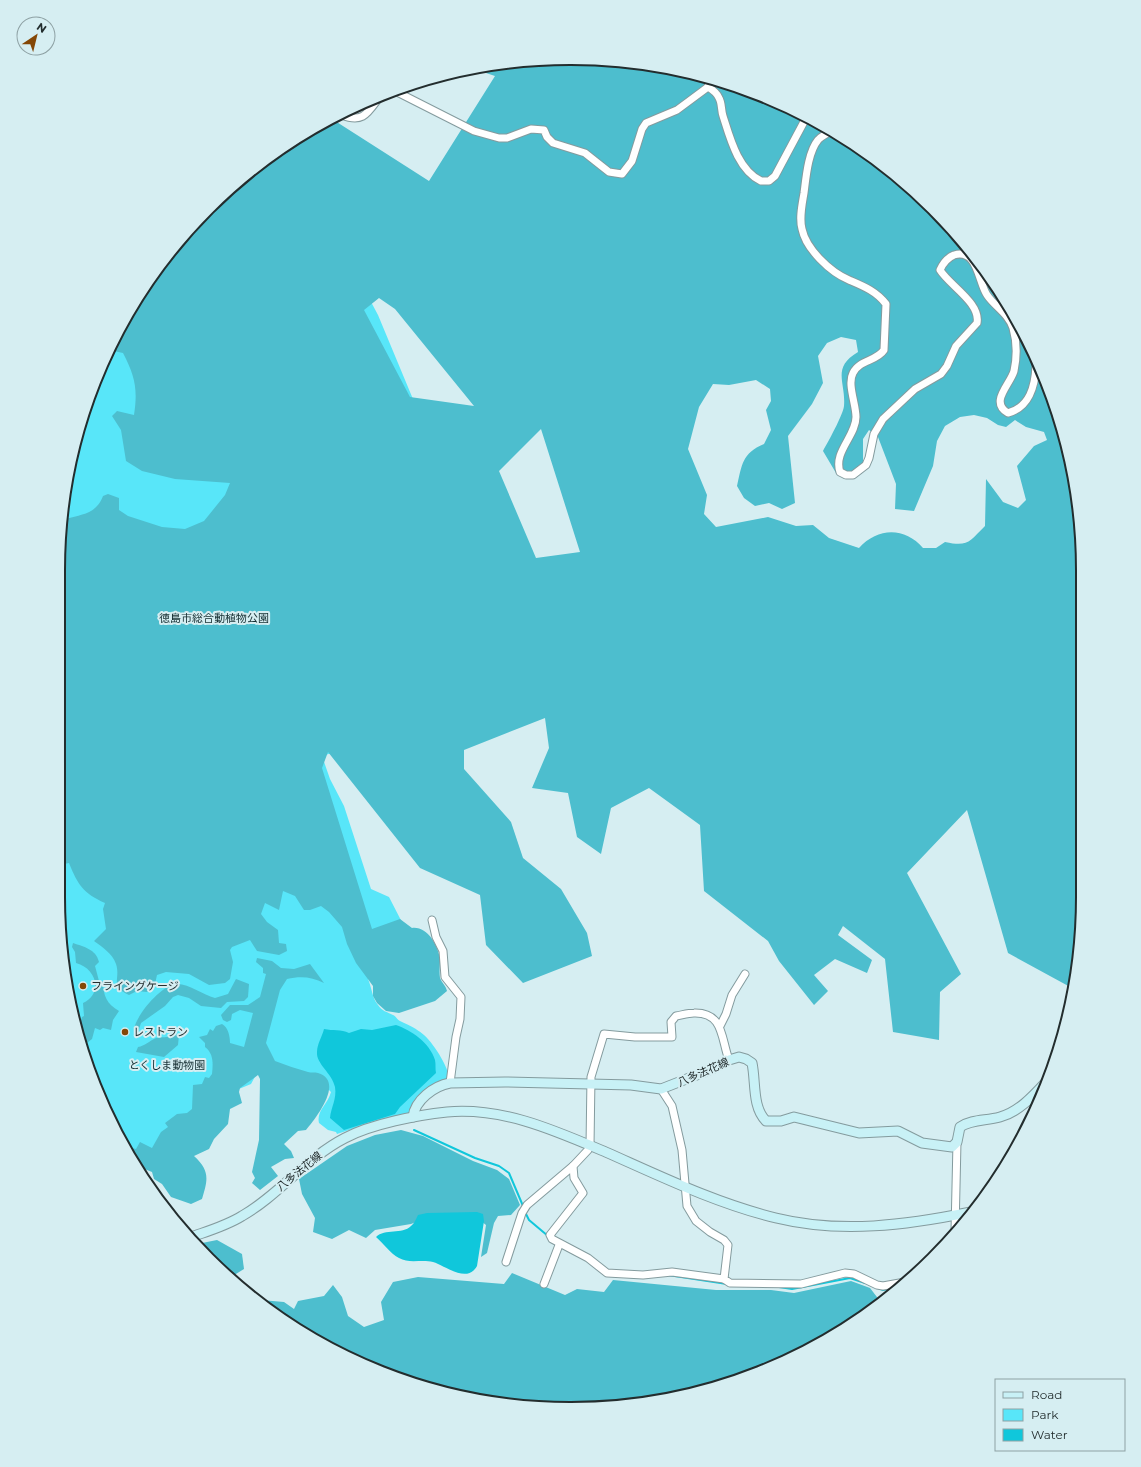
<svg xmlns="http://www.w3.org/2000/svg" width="1141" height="1467" font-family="Montserrat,'Noto Sans JP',sans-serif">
<rect width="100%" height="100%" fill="#d6eef2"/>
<path fill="#58e6f9" d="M 208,208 L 338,240 L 378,315 L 420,416 L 335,752 L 322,756 L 330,779 L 344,806 L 371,889 L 389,897 L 407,932 L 368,979 C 372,988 372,998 378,1005 C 382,1011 387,1012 393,1015 C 396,1016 397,1020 400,1021 C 420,1030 427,1035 439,1054 C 444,1063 448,1069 449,1079 C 434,1089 415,1097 409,1114 L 364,1125 L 337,1134 L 336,1132 L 328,1130 L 319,1123 C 316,1111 328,1104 331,1092 L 322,1083 L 258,1071 L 251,1084 L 234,1091 L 174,1148 L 141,1171 L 127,1153 L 76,1029 L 58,897 L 59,537 L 76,438 L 111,344 L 164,259 Z"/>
<g fill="#4dbece" fill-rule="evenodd">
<path d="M 571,58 L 671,68 L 767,97 L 855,145 L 933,208 L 997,286 L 1056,406 L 1079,504 L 1079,964 L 1072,988 L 1008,953 L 967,810 L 907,873 L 961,974 L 940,992 L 939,1040 L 893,1032 L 885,959 L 843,926 L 838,935 L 872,960 L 867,973 L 835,959 L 814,975 L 828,991 L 814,1005 L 779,961 L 768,941 L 704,891 L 700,825 L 649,788 L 611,808 L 601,854 L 577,837 L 568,793 L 532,788 L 549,748 L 545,718 L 464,750 L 464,769 L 511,822 L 523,858 L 561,889 L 587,933 L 592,956 L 523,983 L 486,945 L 480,895 L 420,868 L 328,752 L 322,768 L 372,929 L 400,919 L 412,928 C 427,926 438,945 440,959 C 440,966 439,971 440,978 C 442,983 446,986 447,991 L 435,1001 L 399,1013 L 386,1011 L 377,1003 L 373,996 L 373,986 L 356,963 L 347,944 L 342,927 L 329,912 L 321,906 L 310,910 L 304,910 L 295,896 L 283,891 L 279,910 L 265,903 L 261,914 L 267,922 L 278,930 L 279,943 L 286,944 L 287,951 L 279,955 L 257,951 L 250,940 L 232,947 L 230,950 L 233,962 L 230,979 L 225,983 L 209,985 L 189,974 L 166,972 L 157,975 L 155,984 L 147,992 L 137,991 L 129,995 C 109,986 121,979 116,964 C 112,953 102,947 94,941 L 106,929 L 103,909 L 105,903 C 83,893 78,885 69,863 L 59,865 L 58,883 L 59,537 L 62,517 L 66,519 C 83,514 96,514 103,496 L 108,494 L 119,498 L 119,510 L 128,516 L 162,527 L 185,529 L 204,521 L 225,495 L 230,483 L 175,479 L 142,471 L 126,461 L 121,430 L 112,416 L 117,411 L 134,415 C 138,389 135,376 123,353 L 109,350 L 111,344 L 164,259 L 208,208 L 286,144 L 332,119 L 429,181 L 495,76 L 471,68 ZM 379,298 L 395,309 L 474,406 L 410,397 L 364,310 ZM 841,337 L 856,340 L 858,352 C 831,368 846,382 844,406 C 843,415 828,442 823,451 L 836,473 L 847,477 L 863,464 L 863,439 L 869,430 L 878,437 L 896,484 L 895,509 L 914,511 L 933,466 L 937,441 L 945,426 L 960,417 L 974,415 L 987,418 L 998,425 L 1006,427 L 1015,420 L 1026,427 L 1044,432 L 1047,440 L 1034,446 L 1017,466 L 1026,500 L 1018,508 L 1003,502 L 986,479 L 985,526 C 969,542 968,547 945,542 L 936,548 L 923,548 C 905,527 878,527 859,548 L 829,538 L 813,525 L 796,526 L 768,517 L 716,527 L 704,514 L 707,495 L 688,449 L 699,407 L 713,384 L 729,385 L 756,380 L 770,389 L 771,401 L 766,410 L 771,430 L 764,444 C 742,453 742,465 737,486 L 744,498 L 755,506 L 769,503 L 782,509 L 795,503 L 788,436 L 812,404 L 823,383 L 818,356 L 827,343 ZM 541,429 L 580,552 L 536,558 L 499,471 Z"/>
<path d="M 73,943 C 84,947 96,949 99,962 L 95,966 L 99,981 L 103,981 C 103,996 107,1004 119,1011 L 113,1020 L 111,1030 L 103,1028 L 100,1030 L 95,1028 L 92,1039 L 83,1046 L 75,1029 L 80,1023 L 82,1017 L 84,1016 L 83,1003 C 104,993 96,968 76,963 L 75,952 L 72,947 Z"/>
<path d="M 257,958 L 272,961 L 281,968 L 294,969 L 310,964 L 324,983 C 312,977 301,976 287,979 L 280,990 L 266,1043 L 275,1061 C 286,1065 297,1069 308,1072 C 311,1073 315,1072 318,1073 C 345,1081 316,1118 306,1130 L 298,1131 L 284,1144 L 291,1151 L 294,1158 L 285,1159 L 271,1167 L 278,1176 L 260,1190 L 252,1183 L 255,1178 L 252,1172 L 259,1140 L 260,1079 L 258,1075 L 240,1088 L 239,1092 L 242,1103 L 230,1109 L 228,1124 L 214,1139 L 209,1149 L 194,1156 C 210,1171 208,1179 202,1199 L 191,1204 L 171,1197 L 162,1184 L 154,1179 L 152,1172 L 142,1168 L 139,1169 L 127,1153 L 124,1146 L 136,1149 L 140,1142 L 152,1148 L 161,1132 L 168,1127 L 165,1123 L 177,1114 L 187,1113 L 192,1109 L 193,1085 L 202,1084 L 205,1077 L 209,1078 L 212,1074 C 213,1064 214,1054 205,1047 L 205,1043 L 199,1037 L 207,1035 L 210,1029 L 213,1031 L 216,1026 L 222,1024 C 228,1027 230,1036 230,1043 L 244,1047 L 253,1013 L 240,1010 L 232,1014 L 231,1020 L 227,1022 L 223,1020 L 221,1015 L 230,1005 L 248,1005 L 260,997 L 266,974 L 263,973 L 263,968 L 256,962 Z"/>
<path d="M 236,979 L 249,984 L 248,997 L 244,1001 L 227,1002 L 221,1008 L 201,1006 L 189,998 L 178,995 L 173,997 L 165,1006 L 141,1023 L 138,1032 L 134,1030 C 135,1016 162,984 177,984 C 190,984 203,995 215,998 L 228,994 Z"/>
<path d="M 174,1034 L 179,1035 L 178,1045 L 164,1057 L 136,1052 L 138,1047 C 145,1046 149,1041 156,1038 C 163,1036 166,1039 174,1034 Z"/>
<path d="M 401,1130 L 423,1136 L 473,1161 L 497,1170 L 509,1179 L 520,1205 L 511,1215 L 498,1216 L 494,1223 L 487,1253 L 481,1257 L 486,1225 L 476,1217 L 428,1217 L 411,1224 L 375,1230 L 366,1238 L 349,1230 L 332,1239 L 313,1232 L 315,1218 L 302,1194 L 299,1179 L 347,1146 L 375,1135 Z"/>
<path d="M 217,1240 L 242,1254 L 244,1269 L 231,1277 L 208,1259 L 197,1244 Z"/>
<path d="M 512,1273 L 565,1295 L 577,1289 L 604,1292 L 613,1280 L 716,1290 L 771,1290 L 794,1293 L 851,1281 L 870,1288 L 880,1301 L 866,1314 L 862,1315 L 855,1323 L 797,1356 L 703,1391 L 571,1409 L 438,1392 L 314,1340 L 261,1300 L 284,1302 L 294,1309 L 298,1301 L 324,1296 L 333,1285 L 342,1297 L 348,1316 L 364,1327 L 384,1320 L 381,1302 L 393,1282 L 418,1277 L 504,1284 Z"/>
</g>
<g fill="#10c7db">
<path d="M 396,1025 C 411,1030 430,1043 435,1060 C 436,1064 435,1069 436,1073 L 400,1107 L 395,1114 L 344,1130 L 330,1118 C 331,1107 337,1099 335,1087 C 332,1073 316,1064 317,1052 C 317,1044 322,1037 324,1029 C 333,1031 341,1029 349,1033 L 361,1029 L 372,1030 Z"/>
<path d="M 477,1212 L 483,1214 L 484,1221 L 477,1266 C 467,1284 446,1266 433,1262 C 422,1259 409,1264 399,1258 C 391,1254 383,1243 376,1237 C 385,1228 402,1235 411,1226 C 414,1224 416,1219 418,1215 L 427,1213 Z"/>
</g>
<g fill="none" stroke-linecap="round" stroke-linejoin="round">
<g stroke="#10c7db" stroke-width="2">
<path d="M 414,1130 L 475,1158 L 499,1166 L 509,1173 L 523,1206"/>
<path d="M 525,1212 L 529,1220 L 548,1236"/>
<path d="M 668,1275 L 727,1284"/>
<path d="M 616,1276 L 644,1278"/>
<path d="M 779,1287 L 792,1289 L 850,1278 L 865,1283"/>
<path d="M 878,1288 L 883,1290 L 897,1287"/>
</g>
<defs>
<g id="minor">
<path d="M 710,80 L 708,87 C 713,90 717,93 719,98 C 722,103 721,110 723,116 C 730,138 738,170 761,181 L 769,181 L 775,176 L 806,118"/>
<path d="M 395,91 L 474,131 L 499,138 L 507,138 L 531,129 L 544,130 L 547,137 L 553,143 L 585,153 L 609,172 L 622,174 L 632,161 L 642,129 L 646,123 L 677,110 L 708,87"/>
<path d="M 342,115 C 364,124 368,112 381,95"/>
<path d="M 830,131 C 826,135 821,136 818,140 C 808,152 806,178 804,193 C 802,205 799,218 802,229 C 806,249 830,272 849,280 C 863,286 876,291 886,304 L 884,350 C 877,361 859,360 853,373 C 847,384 856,404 856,417 C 856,436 833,452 840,472 L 846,475 L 853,475 L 866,465 L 869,458 L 874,434 L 883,419 L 915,389 L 941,374 L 947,366 L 956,346 L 977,323 C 981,303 949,285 940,270 C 943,263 947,258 954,255 C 978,248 978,282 987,295 C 995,307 1008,313 1013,328 C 1017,342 1017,357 1014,371 C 1010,385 989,402 1008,413 C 1030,407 1035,386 1036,366"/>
<path d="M 432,920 L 436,937 L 443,951 L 445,977 L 461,997 L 460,1019 L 456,1037 L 450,1083"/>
<path d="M 720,1026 L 726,1014 L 732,995 L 745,974"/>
<path d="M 661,1089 L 672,1106 L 682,1150 L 687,1206 L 696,1221 L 710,1232 L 724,1240 L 728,1245 L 724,1279 L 730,1283 L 801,1284 L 845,1273 L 854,1274 L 877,1285 L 883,1286 L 905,1282"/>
<path d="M 955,1231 L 957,1142"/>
<path d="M 506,1262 L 522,1213 L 527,1205 L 573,1166"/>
<path d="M 724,1279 L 672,1272 L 643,1275 L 607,1273 L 588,1258 L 552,1239 L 550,1235 L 583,1193 L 574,1178 L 573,1166 L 588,1150 L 590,1146 L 591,1077 L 604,1034 L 635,1037 L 672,1037 L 671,1022 L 676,1016 C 682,1015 688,1013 694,1013 C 724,1012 721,1039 729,1060"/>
<path d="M 544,1284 L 559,1245"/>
</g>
<g id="secondary">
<path d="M 413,1117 C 415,1100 434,1086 450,1083 L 505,1082 L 631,1085 L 661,1089 L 712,1069 L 729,1060 L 739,1057 L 746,1059 L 752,1063 C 756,1082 752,1107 766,1121 L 781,1121 L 794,1117 L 859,1133 L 898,1131 L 922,1143 L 952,1147 L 957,1142 L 960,1127 C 972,1119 986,1121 1000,1117 C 1019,1112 1034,1095 1047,1081"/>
<path d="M 191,1237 C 208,1231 226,1226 242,1216 C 279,1195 306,1158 345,1138 C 371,1124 418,1115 447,1112 C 504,1107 556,1131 608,1153 C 662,1177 718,1204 776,1218 C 841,1234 907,1225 971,1212"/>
</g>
</defs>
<use href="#minor" stroke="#849b9e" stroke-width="9"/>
<use href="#secondary" stroke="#849b9e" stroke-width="11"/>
<use href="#minor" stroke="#fff" stroke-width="7"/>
<use href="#secondary" stroke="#c8f1f6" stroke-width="9"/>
</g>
<g fill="#844706" stroke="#d6eef2" stroke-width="1.5">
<circle cx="83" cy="986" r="4"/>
<circle cx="125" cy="1032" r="4"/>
</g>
<g text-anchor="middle" stroke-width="4" stroke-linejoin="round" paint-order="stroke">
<g font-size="11" fill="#142d31" stroke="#d6eef2">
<text x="214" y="622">徳島市総合動植物公園</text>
<text x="167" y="1069">とくしま動物園</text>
</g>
<g font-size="11" fill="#232d2e" stroke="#d6eef2" text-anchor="start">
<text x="91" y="990">フライングケージ</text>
<text x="133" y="1036">レストラン</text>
</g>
<g font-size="11" fill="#232d2e" stroke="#d6eef2">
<text transform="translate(703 1072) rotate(-24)" y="4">八多法花線</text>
<text transform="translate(299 1171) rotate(-39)" y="4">八多法花線</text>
</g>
</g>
<path d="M0 0H1141V1467H0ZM570 65H571A505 505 0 0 1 1076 570V897A505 505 0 0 1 571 1402H570A505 505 0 0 1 65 897V570A505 505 0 0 1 570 65Z" fill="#d6eef2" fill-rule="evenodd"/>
<path fill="none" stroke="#232d2e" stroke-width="2" d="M570 65H571A505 505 0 0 1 1076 570V897A505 505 0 0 1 571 1402H570A505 505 0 0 1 65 897V570A505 505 0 0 1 570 65Z"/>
<rect x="995" y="1379" width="130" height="72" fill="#d6eef2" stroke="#8ea1a4"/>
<rect x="1003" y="1392" width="20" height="6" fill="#c8f1f6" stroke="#8ea1a4"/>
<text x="1031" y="1399" font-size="12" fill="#232d2e">Road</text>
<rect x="1003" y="1409" width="20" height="12" fill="#58e6f9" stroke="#8ea1a4"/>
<text x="1031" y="1419" font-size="12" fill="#232d2e">Park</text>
<rect x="1003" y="1429" width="20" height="12" fill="#10c7db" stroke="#8ea1a4"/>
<text x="1031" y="1439" font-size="12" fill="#232d2e">Water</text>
<g transform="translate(36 36) rotate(35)"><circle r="19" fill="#d6eef2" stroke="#8ea1a4"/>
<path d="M0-3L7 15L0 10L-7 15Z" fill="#844706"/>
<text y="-6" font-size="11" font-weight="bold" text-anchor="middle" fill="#232d2e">N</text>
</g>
</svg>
